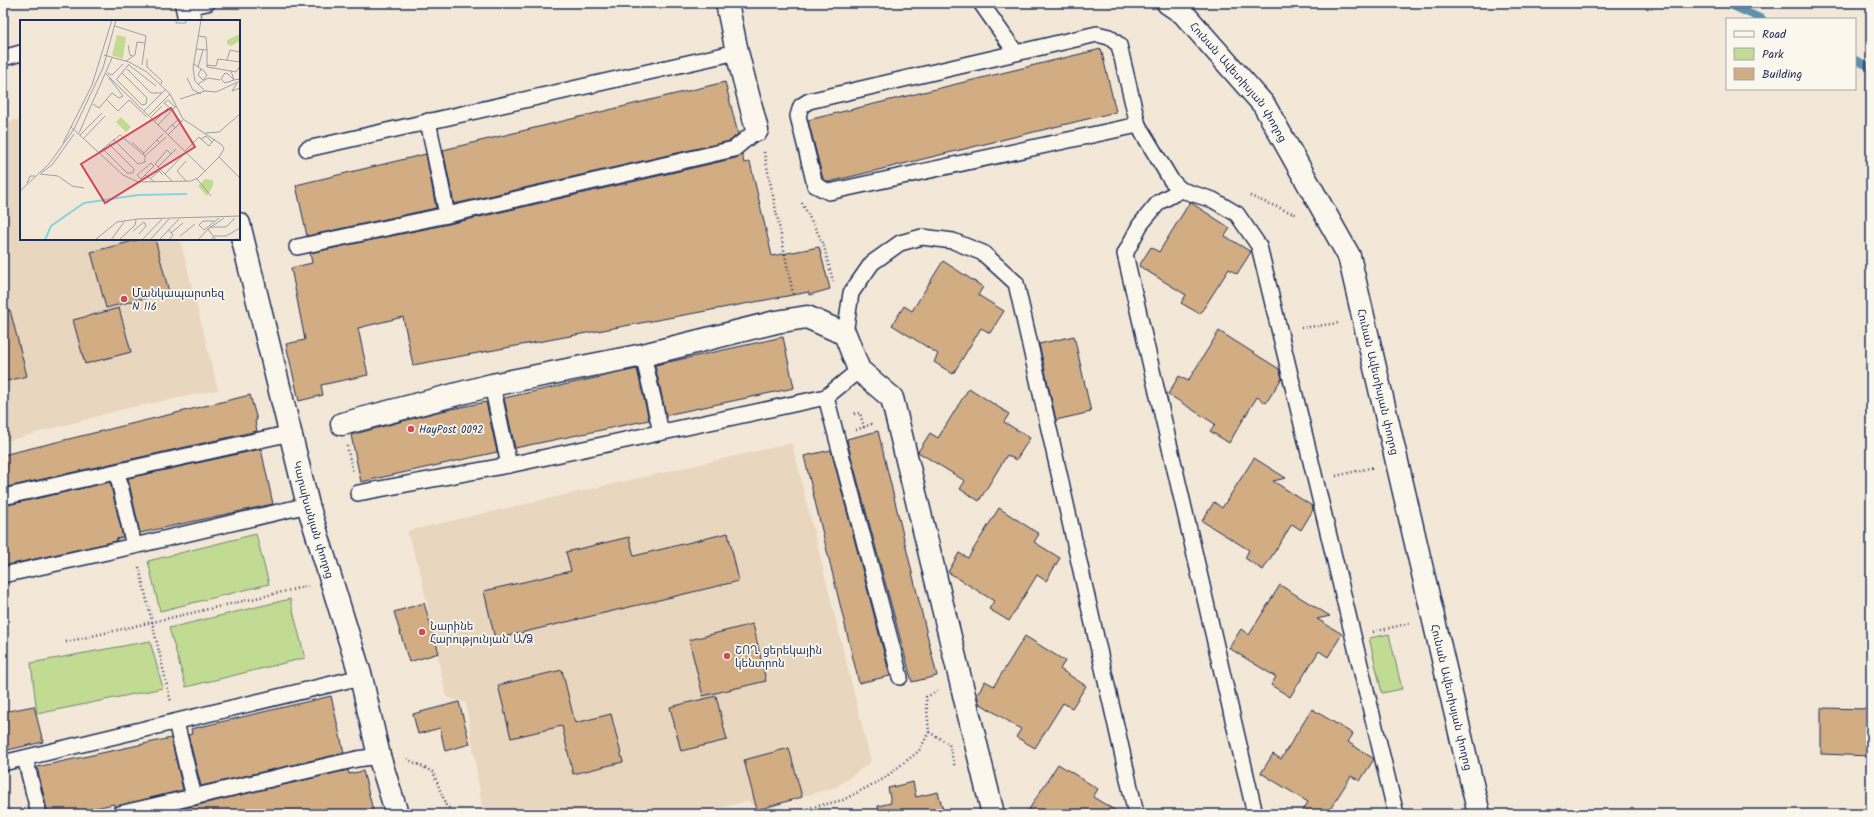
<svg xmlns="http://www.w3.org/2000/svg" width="1874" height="817" font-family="Kalam,'Noto Sans Armenian',sans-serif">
<rect width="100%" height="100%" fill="#f3e8d7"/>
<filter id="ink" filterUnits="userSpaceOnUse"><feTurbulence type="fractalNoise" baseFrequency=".025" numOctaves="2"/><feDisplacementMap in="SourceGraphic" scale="8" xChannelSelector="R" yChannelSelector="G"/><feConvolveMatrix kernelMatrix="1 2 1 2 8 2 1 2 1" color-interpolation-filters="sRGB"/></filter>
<g filter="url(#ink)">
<g fill="#e9d6be">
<path d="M 21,119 L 21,239 L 180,239 L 218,390 L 124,409 L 3,442 L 3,123 Z"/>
<path d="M 792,443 L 871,762 L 836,787 L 757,809 L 748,801 L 697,814 L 490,814 L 482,806 L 466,703 L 446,697 L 421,575 L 407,531 Z"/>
</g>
<g fill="#c2db92" stroke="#6e8578">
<path d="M 256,534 L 269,584 L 160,611 L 148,561 Z"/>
<path d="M 290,599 L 305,658 L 186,687 L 169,628 Z"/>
<path d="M 1389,634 L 1402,689 L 1382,693 L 1369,638 Z"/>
<path d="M 150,641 L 163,688 L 37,714 L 31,663 Z"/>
</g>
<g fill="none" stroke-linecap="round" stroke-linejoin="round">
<g stroke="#5b92ae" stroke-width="8">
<path d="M 1726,3 L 1762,19"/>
<path d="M 1855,60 L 1871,67"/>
</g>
</g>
<g fill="#d2ad84" stroke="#1b2f5e">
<path d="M 1101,49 L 1116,112 L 829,182 L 823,179 L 808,120 Z"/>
<path d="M 725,82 L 738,134 L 730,141 L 454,204 L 443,150 Z"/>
<path d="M 426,154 L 436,208 L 307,236 L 296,185 Z"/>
<path d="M 742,154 L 744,163 L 750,162 L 772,256 L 819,247 L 830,289 L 809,295 L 809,292 L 413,365 L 403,317 L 358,328 L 368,375 L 321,385 L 323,395 L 299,401 L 286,344 L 305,340 L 291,268 L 312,263 L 310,253 L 449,224 L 736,158 Z"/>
<path d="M 1190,202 L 1230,228 L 1225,236 L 1251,252 L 1237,274 L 1229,269 L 1200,314 L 1181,303 L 1186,295 L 1139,266 L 1151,247 L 1159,252 Z"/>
<path d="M 141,239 L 155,239 L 169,292 L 106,308 L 91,252 Z"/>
<path d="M 943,261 L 983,287 L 978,295 L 1004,311 L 990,333 L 981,328 L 953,374 L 934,362 L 938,354 L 892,325 L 904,306 L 912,311 Z"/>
<path d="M 119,308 L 131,352 L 85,364 L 73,320 Z"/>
<path d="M 10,310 L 27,376 L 3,382 L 3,311 Z"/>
<path d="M 1219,331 L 1279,369 L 1282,378 L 1266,403 L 1257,397 L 1229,443 L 1210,431 L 1215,424 L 1168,394 L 1179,376 L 1188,381 Z"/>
<path d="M 1074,336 L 1091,412 L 1056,420 L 1039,344 Z"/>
<path d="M 783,337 L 794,388 L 666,415 L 655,365 Z"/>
<path d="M 637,369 L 649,420 L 515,448 L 504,398 Z"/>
<path d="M 969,388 L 1009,414 L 1004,422 L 1030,438 L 1016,460 L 1007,455 L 979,501 L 960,489 L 965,481 L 918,452 L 930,433 L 938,438 Z"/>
<path d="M 250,395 L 257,420 L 255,421 L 257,431 L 3,488 L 3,455 Z"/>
<path d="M 486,402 L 497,452 L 361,482 L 351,435 L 437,412 Z"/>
<path d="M 878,431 L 937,676 L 912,682 L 848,445 L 847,439 Z"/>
<path d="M 261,449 L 273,504 L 140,533 L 128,478 Z"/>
<path d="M 831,450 L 890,676 L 859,683 L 804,456 Z"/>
<path d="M 1254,458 L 1286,478 L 1273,481 L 1312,506 L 1313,510 L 1301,530 L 1292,524 L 1263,570 L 1245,558 L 1249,550 L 1202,521 L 1214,502 L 1222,508 Z"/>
<path d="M 110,482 L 123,537 L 116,539 L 117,541 L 3,566 L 3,506 Z"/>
<path d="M 999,508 L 1039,534 L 1034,542 L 1060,558 L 1046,581 L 1037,575 L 1009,621 L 989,609 L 994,601 L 948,572 L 959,553 L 968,558 Z"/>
<path d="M 728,533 L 739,581 L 495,639 L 484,591 L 571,571 L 566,552 L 629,537 L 634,556 Z"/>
<path d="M 1280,585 L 1330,616 L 1317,619 L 1342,634 L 1328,657 L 1319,651 L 1290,697 L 1271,685 L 1276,677 L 1229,648 L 1241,629 L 1249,635 Z"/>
<path d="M 424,603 L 439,653 L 409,662 L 394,612 Z"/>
<path d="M 753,624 L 766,681 L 703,696 L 689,640 Z"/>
<path d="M 1025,636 L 1065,661 L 1060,669 L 1086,686 L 1072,708 L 1063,703 L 1035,748 L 1016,737 L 1021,729 L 979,703 L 977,695 L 985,681 L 994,686 Z"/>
<path d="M 562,670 L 575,723 L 611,714 L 623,762 L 573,774 L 562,726 L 511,738 L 498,685 Z"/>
<path d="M 331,696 L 344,753 L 201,786 L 188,735 L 192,734 L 191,729 Z"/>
<path d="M 716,696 L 727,740 L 681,751 L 670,707 Z"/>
<path d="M 459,702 L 470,744 L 445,751 L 440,728 L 418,734 L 413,714 Z"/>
<path d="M 34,706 L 43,742 L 3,751 L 3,712 Z"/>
<path d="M 1821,708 L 1871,709 L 1871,756 L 1821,754 Z"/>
<path d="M 1312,709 L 1353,734 L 1348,742 L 1374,759 L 1360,781 L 1351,776 L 1327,814 L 1301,814 L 1308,802 L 1261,773 L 1273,754 L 1281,759 Z"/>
<path d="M 171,738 L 183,790 L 114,807 L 114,804 L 66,814 L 48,814 L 37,767 Z"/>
<path d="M 789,748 L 802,797 L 757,810 L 744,760 Z"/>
<path d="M 1058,764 L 1098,789 L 1093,797 L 1121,814 L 1026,814 Z"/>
<path d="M 348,770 L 349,774 L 363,771 L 374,814 L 159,814 Z"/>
<path d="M 913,782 L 916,797 L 938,792 L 944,814 L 879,814 L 878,806 L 891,803 L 888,788 Z"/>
</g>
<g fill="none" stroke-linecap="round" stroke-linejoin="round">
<defs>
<g id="service">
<path d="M 981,3 L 1016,53 L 809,101 L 801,106 L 798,116 L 815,185 L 829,192 L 1138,125 L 1119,45 L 1109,37 L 1097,34 L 1016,53"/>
<path d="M 187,7 L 207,3"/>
<path d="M 3,58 L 21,53"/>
<path d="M 428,121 L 447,215 L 734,149 L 757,130"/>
<path d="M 1138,125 L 1171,180 L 1181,190"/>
<path d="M 307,149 L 737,52"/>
<path d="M 297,247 L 447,215"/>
<path d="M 845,334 L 851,293 L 872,263 L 900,243 L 922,237 L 953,241 L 983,253 L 1016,283 L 1136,814"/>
<path d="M 643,355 L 661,432"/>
<path d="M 859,370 L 826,397 L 900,677"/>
<path d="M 509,465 L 826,397"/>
<path d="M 117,472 L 134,546 L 308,505"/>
<path d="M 358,493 L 509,465 L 492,385"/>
<path d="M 3,497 L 291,433"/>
<path d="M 3,575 L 134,546"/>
<path d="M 176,722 L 194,797"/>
<path d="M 25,758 L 39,814"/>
<path d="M 3,763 L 361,677"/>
<path d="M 119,814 L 357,759 L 379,756"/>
<path d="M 1255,814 L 1125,254 L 1140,225 L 1159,202 L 1181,190 L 1213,200 L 1237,214 L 1259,246 L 1396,814"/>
</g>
<g id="minor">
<path d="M 186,3 L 190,21"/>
<path d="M 727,3 L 737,52 L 757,130"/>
<path id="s1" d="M 239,224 L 308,505 L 361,677 L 379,756 L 397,814"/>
<path d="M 342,424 L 492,385 L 643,355 L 776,322 L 807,317 L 845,334 L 859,370 L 892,398 L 993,814"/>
</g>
<g id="secondary">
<path id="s2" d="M 1168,3 L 1183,13 L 1264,105 L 1349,256 L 1479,814"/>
</g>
</defs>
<use href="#service" stroke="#1b2f5e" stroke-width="18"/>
<use href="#minor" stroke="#1b2f5e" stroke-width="25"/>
<use href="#secondary" stroke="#1b2f5e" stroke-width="25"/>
<g stroke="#1b2f5e" stroke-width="2.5" stroke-dasharray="1 3" stroke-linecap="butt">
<path d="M 764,152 L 793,294"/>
<path d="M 1250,196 L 1297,215"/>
<path d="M 802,203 L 823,243 L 833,281"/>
<path d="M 1301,328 L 1339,323"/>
<path d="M 854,414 L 860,413 L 864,427 L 874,423"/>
<path d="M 856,430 L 864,427"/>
<path d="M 347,446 L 353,473"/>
<path d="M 1336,476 L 1374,467"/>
<path d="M 139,567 L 171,702"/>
<path d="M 1373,632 L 1410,623"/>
<path d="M 66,642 L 308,586"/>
<path d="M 929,732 L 949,744 L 955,768"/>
<path d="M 407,759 L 433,772 L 446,805 L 455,814"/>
<path d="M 3,804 L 10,811 L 12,814"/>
<path d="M 784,814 L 843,800 L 883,779 L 919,751 L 929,732 L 926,697 L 938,691"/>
</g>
<use href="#service" stroke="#fbf7ec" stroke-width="15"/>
<use href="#minor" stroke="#fbf7ec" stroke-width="22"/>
<use href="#secondary" stroke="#fbf7ec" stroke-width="22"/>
</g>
</g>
<g fill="#d1495b" stroke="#fbf7ec" stroke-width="1.5">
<circle cx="124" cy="299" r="4"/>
<circle cx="411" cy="429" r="4"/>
<circle cx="422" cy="632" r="4"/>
<circle cx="727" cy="656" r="4"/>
</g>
<g text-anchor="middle" stroke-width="3.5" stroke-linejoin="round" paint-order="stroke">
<g font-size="11" fill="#1b2f5e" stroke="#fbf7ec">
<text dy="4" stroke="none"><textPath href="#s2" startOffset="107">Հունան Ավետիսյան փողոց</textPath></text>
<text dy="4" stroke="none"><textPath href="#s2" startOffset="443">Հունան Ավետիսյան փողոց</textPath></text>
<text dy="4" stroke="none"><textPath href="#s1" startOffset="305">Կարախանյան փողոց</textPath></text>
<text dy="4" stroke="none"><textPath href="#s2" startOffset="767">Հունան Ավետիսյան փողոց</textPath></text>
</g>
<g font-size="11" fill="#1b2f5e" stroke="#fbf7ec" text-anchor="start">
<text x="132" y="297">Մանկապարտեզ<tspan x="132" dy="13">N 116</tspan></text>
<text x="419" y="433">HayPost 0092</text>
<text x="430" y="630">Նարինե<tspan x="430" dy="13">Հարությունյան Ա/Ձ</tspan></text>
<text x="735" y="654">ՇՈՂ ցերեկային<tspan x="735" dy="13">կենտրոն</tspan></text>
</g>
</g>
<g transform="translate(20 20)">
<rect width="220" height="220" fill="#f3e8d7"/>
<path d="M 220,14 L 220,21 L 211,26 L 207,24 L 207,20 ZM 97,15 L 106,17 L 103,39 L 92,35 ZM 101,97 L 111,107 L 106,112 L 96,102 ZM 185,159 L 193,160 L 193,166 L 187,176 L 178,166 Z" fill="#c2db92"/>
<path fill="none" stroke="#85d4e3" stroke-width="2" d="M 25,220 L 31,206 L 64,183 L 118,175 L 167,174"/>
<path fill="none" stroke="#9d9ea7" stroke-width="1" d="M 156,0 L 156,3 L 166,3 L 166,0M 181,0 L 173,48 L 175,61 L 185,71 L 196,72 L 220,61M 95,6 L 126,16 L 122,45M 178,16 L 186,17 L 187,30M 108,25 L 110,35 L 113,36M 176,29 L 187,30 L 187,47 L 211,51 L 214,60 L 220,59M 84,35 L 109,42 L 127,52 L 150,74 L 163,99 L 202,125 L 204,129 L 199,137M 127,39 L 127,47 L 142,61 L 141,64M 207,40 L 210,30 L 220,32M 106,41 L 115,35 L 117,22 L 125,23M 174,44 L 184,51 L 187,55 L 183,60 L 178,55 L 181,49M 109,45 L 136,66M 186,45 L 196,46 L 198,39 L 220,42M 178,47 L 183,30M 107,49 L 131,73 L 142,73M 211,51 L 216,52 L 220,46M 87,53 L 92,55 L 103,44M 205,53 L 208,54 L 214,60 L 205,63 L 201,59 ZM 86,54 L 185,151M 167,58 L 173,70 L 181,74M 96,60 L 109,44M 97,60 L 122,85 L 126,84 L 127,78 L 102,53M 217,63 L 212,71 L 220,68M 178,64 L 188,58 L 200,60M 160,79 L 185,71M 87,80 L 98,91 L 109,80 L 127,97M 73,84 L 79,88 L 92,73 L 99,78 L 103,76 L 89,58M 149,87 L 144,83 L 148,80 L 155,87M 124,91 L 146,69M 128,96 L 150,74M 130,98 L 142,86M 134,102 L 148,88 L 151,91M 138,105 L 156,86M 152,105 L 159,99 L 161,102M 51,107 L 103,155 L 118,162 L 171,161 L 178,158 L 199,137 L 220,158M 145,112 L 152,105 L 156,108M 59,113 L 92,38M 185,113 L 199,112 L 220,94M 60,115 L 82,93M 148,115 L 163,100M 64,118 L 85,96M 93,119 L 118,144 L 125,142 L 125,136M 112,122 L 124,133 L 123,135M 192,122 L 186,116 L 181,119 L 189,126 L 192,122 L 195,119M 43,123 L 72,65 L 92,0M 140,123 L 137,120 L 143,114M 84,130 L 107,153 L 113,153 L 114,149 L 89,124M 165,131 L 179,117 L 181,119M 79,132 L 100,115 L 125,136M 124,133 L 137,120M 151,134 L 147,130 L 135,144 L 152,161M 125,136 L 146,117M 166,141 L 157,151 L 167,162M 138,147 L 156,129M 21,153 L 32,145 L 54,114M 20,154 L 38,156 L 52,166 L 64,168M 145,154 L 166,132M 125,155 L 121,159 L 117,155 L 131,143 L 134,146 L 125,155 L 135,162M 131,158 L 139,151 L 143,155M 177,159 L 191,176M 7,163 L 10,156 L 15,156M 0,171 L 29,144 L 54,109 L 83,48 L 96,0M 194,201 L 183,201 L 179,205 L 184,210 L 199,198M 190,207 L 206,207 L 215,198M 149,210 L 153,215 L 149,220M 113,211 L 124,202 L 126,206 L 119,214M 151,213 L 163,203M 160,216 L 175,204M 75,220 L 97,202 L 118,199 L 220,196M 91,220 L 104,202M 99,220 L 115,205 L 116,200M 122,220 L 142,199M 130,220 L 149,199M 139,220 L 159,199M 178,220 L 188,209M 191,220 L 194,216 L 206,216 L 220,208M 196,220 L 188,209 L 204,198M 207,220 L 220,219"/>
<path fill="#d1495b" fill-opacity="0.15" stroke="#d1495b" stroke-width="2" d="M 151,88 L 175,127 L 85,183 L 61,144 Z"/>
<rect width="220" height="220" fill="none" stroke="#1b2f5e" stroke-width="2"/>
</g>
<rect width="1874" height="817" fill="none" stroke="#fbf7ec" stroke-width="16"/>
<rect x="8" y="8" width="1858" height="801" fill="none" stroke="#1b2f5e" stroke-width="1.5" filter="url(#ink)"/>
<rect x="1726" y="18" width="130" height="72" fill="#fbf7ec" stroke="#a1a7b3"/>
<rect x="1734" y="31" width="20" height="6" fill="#fbf7ec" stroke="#a1a7b3"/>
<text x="1762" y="38" font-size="12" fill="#1b2f5e">Road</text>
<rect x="1734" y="48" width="20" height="12" fill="#c2db92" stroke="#a1a7b3"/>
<text x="1762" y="58" font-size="12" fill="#1b2f5e">Park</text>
<rect x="1734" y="68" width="20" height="12" fill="#d2ad84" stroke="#a1a7b3"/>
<text x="1762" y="78" font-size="12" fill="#1b2f5e">Building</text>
</svg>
